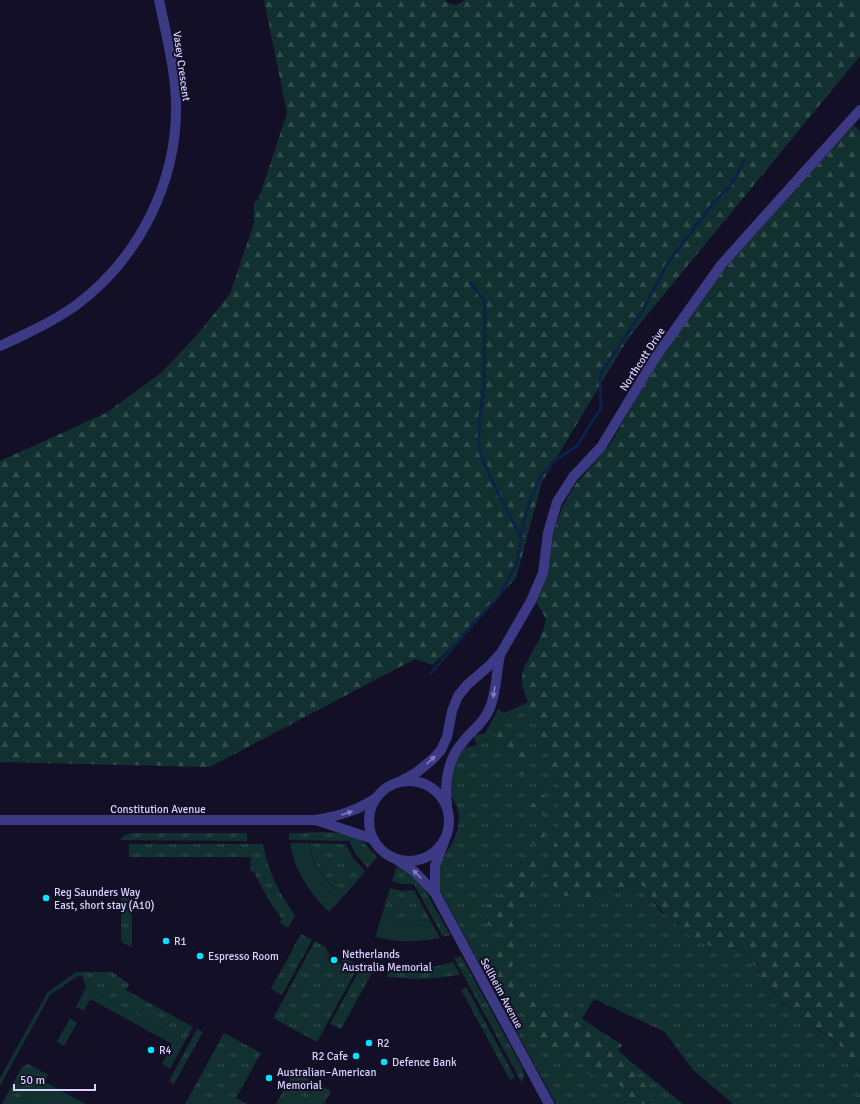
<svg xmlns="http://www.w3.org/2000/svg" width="860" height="1104" font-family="Signika,sans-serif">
<defs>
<pattern id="grass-tufts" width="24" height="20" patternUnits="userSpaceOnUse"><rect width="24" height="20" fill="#12302f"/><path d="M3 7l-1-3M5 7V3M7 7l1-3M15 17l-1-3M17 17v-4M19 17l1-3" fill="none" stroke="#344d4e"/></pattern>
<pattern id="forest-firs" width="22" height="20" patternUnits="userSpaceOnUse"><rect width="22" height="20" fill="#12302f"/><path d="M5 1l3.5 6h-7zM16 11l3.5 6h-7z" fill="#344d4e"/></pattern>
</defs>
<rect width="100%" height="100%" fill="#130f26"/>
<g fill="url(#grass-tufts)">
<path d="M 529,702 C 542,741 564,781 559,823 C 557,839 552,855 546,870 L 588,898 L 641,884 L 662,913 L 716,947 L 744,949 C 755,967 767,986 782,1002 C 799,1020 857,1049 860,1073 C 860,1083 860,1094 860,1104 L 733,1104 L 692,1069 L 665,1032 L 594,999 L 582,1019 L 622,1045 L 618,1051 L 683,1104 L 556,1104 L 439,889 L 438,872 L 444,856 L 453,842 L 458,828 L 459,815 L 457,807 L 450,792 L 454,763 L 462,749 L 476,745 L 476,743 L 490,739 L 504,713 Z"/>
<path d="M 131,833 L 247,833 L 247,841 L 120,840 L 125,835 Z"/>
<path d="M 289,833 C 304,833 341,830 354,836 C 364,840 370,850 377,857 L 368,868 L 355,853 L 349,841 L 289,840 Z"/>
<path d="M 309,843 L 343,844 L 350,859 L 363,874 L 343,897 C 328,882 312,865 309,843 Z"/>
<path d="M 129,844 L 263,844 C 268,871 279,894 295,915 L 288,928 L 280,923 L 282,919 L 268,899 L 254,872 L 250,871 L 251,857 L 129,857 Z"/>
<path d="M 396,867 L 405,870 L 421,883 L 450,935 L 443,937 L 414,884 L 402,884 L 392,881 Z"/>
<path d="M 390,888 L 403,891 L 414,890 L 430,920 L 407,922 L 381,918 Z"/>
<path d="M 129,893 L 129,906 L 132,907 L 132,947 L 122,942 L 121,936 L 121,894 Z"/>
<path d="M 301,934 L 312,940 L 282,995 L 271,989 Z"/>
<path d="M 315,941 L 325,947 L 328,952 L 325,955 L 324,960 L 334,969 L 342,965 L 342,957 L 359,965 L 317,1042 L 273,1018 Z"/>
<path d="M 461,956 L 522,1067 L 524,1075 L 522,1083 L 454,958 Z"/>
<path d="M 453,962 L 460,975 L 424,979 L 386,977 L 391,967 C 412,971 433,968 453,962 Z"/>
<path d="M 361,967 L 372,973 L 341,1029 L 330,1024 Z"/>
<path d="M 82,972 L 112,972 L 129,984 L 126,990 L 193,1027 L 185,1041 L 86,987 L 82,976 Z"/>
<path d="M 466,987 L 515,1077 L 510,1080 L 461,990 Z"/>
<path d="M 197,1029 L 203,1032 L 174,1084 L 169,1081 Z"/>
<path d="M 224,1033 L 261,1053 L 236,1098 L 247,1104 L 185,1104 Z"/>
<path d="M 28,1064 L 41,1071 L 23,1104 L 2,1104 L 22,1067 Z"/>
<path d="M 294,1071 L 331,1091 L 324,1104 L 276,1104 Z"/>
</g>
<g fill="url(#forest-firs)">
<path d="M 264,0 L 445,0 C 451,7 458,6 465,0 L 860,0 L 860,56 L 629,337 L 542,482 L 516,578 L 460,638 L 433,665 L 415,659 L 210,767 L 0,762 L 0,461 L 106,413 L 161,373 L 196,336 L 230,294 L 254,223 L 254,203 L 259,198 L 287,113 Z"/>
<path d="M 854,125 L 860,131 L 860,1072 C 854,1062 848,1053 839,1045 C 827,1033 810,1025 796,1014 C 774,997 759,973 744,949 C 735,948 725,949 716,947 C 682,940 660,910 641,884 L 588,898 L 575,898 L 559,894 L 546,870 C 562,829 564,800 549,758 C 545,743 538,729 533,715 C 530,702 521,691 522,678 C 522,666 537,645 542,634 C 544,629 545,624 546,619 L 536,601 L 546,577 L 553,535 L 559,516 L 563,505 L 575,485 L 611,443 L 658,360 L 714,282 L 743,247 Z"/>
<path d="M 500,729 C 522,736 530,750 527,773 L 524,775 L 521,774 C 517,768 516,760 511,754 C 507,749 500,746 496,741 L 495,734 Z"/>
<path d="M 543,794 L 546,798 C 547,816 545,815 528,819 L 526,813 L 537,798 Z"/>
<path d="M 541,827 L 545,830 L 543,845 C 535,850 528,838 527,831 Z"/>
<path d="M 524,856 L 538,859 L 541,862 L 532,889 L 519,905 L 512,915 L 512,922 L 516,933 L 516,958 L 512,967 L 513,970 L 526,989 L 543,1004 L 551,1007 L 561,1008 L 570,1013 L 570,1021 L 576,1022 L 582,1019 L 622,1045 L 618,1051 L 628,1059 L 639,1077 L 652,1094 L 650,1104 L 632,1104 C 632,1095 618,1082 610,1079 C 604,1077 597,1078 591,1075 C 581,1069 584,1055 573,1051 C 560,1047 548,1055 539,1051 L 537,1049 L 537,1042 L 529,1028 L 523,1013 L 504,983 L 489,966 C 488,955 501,946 502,935 C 497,926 485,928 479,913 C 482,908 488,907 492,903 C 500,898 506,889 511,881 C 515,875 521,858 524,856 Z"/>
</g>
<g fill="#12302f">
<path d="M 498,709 L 504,713 L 490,739 L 476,743 L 474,736 L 485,733 Z"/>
<path d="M 290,843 L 309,843 C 311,865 328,883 343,897 L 329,912 C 310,893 294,870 290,843 Z"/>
<path d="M 343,844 L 346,844 L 353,858 L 365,871 L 363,874 L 350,859 Z"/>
<path d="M 381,918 L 407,922 L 430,920 L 440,938 C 417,943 398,942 375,937 Z"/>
<path d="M 328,952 L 330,955 L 328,959 L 330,963 L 335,964 L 338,962 L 342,964 L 337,968 L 331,969 L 325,965 L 324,957 Z"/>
<path d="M 76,972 L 82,972 L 82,976 L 78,976 L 50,995 L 0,1086 L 0,1078 L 47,993 Z"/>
<path d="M 86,987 L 185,1041 L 170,1069 L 162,1064 L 172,1044 L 90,999 L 84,1011 L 76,1007 Z"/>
<path d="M 70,1018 L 77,1023 L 64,1046 L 57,1042 Z"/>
<path d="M 41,1071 L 48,1075 L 45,1082 L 86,1104 L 23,1104 Z"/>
</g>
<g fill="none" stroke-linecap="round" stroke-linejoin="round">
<g stroke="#0c2248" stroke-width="3">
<path d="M 471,283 L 485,302 L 484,385 L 479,422 L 479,450 L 490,476 L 521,538"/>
<path d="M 431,673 L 472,625 L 499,596 L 517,563 L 524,520 L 531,498 L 541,476 L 553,462 L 577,446 L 587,430 L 601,408 L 600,375 L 643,310 L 667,264 L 714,202 L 730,186 L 745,159"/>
</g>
<g stroke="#3d3a85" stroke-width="10">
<path d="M 0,346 C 26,334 52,322 75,306 C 139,259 178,181 176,102 C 175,68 166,34 159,0"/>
<path d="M 396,859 L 414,871 L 435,893 L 549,1104"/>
<path d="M 435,893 L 435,866 L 444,842"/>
</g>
<g stroke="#3d3a85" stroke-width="10">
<circle cx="409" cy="821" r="40"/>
<path d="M 399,782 L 417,772 L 433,759 L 441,750 L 447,737 L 452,711 L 458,696 L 467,685 L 490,665 L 501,653 L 531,601 L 543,573 L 548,533 L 557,502 L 573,477 L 601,447 L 655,358 L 721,265 L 860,110"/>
<path d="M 447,804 C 444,784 448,759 462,743 C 471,731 483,724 489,710 C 497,693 496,673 500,655"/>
<path d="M 0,820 L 315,820 C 338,816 357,811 376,798"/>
<path d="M 316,820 L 373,839"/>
</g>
</g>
<defs><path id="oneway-solid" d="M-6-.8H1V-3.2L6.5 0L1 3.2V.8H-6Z"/></defs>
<g fill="#837fbc">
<use href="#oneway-solid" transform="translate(494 692) rotate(100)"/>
<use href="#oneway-solid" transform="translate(431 760) rotate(-43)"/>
<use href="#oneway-solid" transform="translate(347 813) rotate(-19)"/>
<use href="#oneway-solid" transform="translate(417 874) rotate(-136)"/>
</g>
<g fill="#00e5ff" stroke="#130f26" stroke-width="1.5">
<circle cx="46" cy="898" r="4"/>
<circle cx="166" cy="941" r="4"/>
<circle cx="200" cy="956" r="4"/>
<circle cx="334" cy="960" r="4"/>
<circle cx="369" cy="1043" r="4"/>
<circle cx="151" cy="1050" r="4"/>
<circle cx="356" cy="1056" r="4"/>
<circle cx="384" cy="1062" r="4"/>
<circle cx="269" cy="1078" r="4"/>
</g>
<g text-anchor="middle" stroke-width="4" stroke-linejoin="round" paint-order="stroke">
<g font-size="11" fill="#d9d4ff" stroke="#130f26">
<text transform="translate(182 66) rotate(82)" y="4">Vasey Crescent</text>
<text transform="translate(642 359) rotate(-57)" y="4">Northcott Drive</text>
<text x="158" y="813">Constitution Avenue</text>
<text transform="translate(502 993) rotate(62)" y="4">Sellheim Avenue</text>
</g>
<g font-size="11" fill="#d9d4ff" stroke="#130f26" text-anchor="start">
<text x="54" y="896">Reg Saunders Way<tspan x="54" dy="13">East, short stay (A10)</tspan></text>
<text x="174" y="945">R1</text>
<text x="342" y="958">Netherlands<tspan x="342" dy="13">Australia Memorial</tspan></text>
<text x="208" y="960">Espresso Room</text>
<text x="377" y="1047">R2</text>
<text x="159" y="1054">R4</text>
<text x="348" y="1060" text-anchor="end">R2 Cafe</text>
<text x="392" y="1066">Defence Bank</text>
<text x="277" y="1076">Australian–American<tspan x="277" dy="13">Memorial</tspan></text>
</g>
</g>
<path d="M14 1084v6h81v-6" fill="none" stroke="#d9d4ff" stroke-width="2"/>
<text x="20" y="1084" font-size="12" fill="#d9d4ff" stroke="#130f26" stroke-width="3" paint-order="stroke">50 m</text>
</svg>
